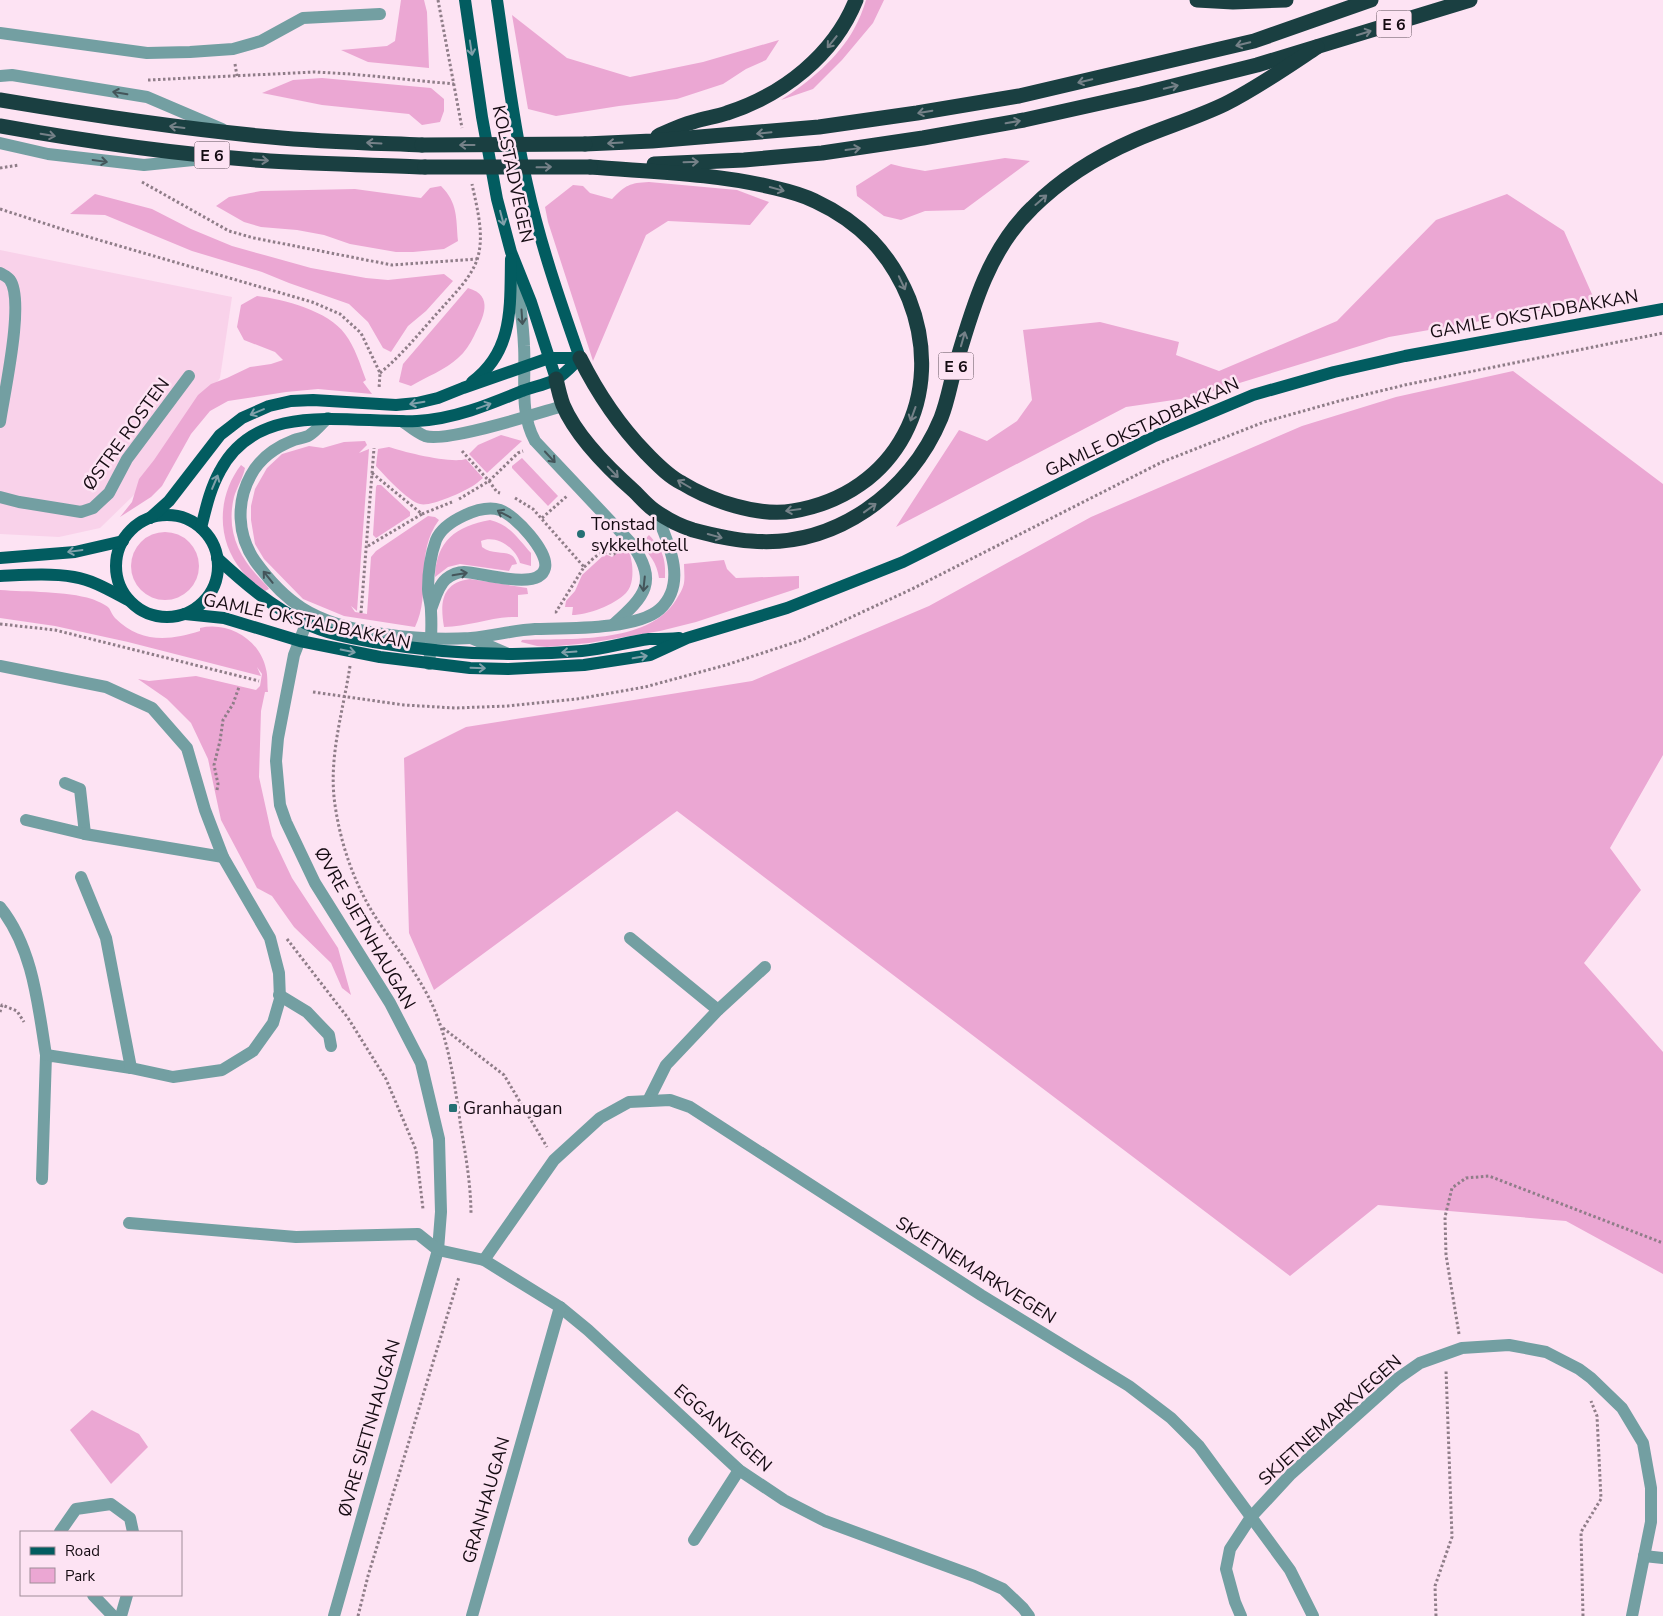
<svg xmlns="http://www.w3.org/2000/svg" width="1663" height="1616" font-family="'Nunito Sans',sans-serif">
<rect width="100%" height="100%" fill="#fde3f3"/>
<path fill="#f9d2ea" d="M 0,250 L 232,297 L 220,378 L 136,493 L 100,528 L 59,537 L 0,534 Z"/>
<g fill="#eba7d3">
<path d="M 401,0 L 424,0 L 427,12 L 429,68 L 368,62 L 341,50 L 387,46 L 395,41 Z"/>
<path d="M 866,0 L 884,0 L 873,23 L 842,60 L 813,89 L 781,100 C 809,82 838,58 854,29 C 859,20 863,10 866,0 Z"/>
<path d="M 512,15 L 567,58 L 630,77 L 703,62 L 779,40 L 766,60 L 746,69 L 723,84 L 677,99 L 619,106 L 556,116 L 528,109 Z"/>
<path d="M 322,78 L 431,88 L 444,99 L 444,111 L 440,122 L 422,125 L 409,114 L 322,105 L 262,93 L 293,80 Z"/>
<path d="M 1005,158 L 1030,161 L 964,210 L 925,211 L 901,220 L 884,216 L 857,196 L 856,186 L 891,164 L 903,167 L 925,171 Z"/>
<path d="M 649,182 L 737,190 L 769,202 L 750,225 L 668,221 L 646,235 L 593,361 L 548,222 L 545,207 L 573,185 L 583,186 L 590,193 L 612,199 C 626,185 629,183 649,182 Z"/>
<path d="M 441,186 C 458,203 456,218 458,241 L 444,249 L 413,252 L 396,252 L 350,244 L 324,235 L 297,230 L 261,227 L 244,222 L 216,206 L 229,197 L 261,191 L 355,189 L 421,198 L 430,188 Z"/>
<path d="M 95,194 L 152,209 L 191,229 L 232,246 L 311,268 L 366,278 L 388,280 L 444,274 L 453,281 L 426,311 L 408,326 L 391,352 L 383,348 L 368,322 L 349,304 L 289,283 L 262,272 L 192,251 L 105,215 L 70,214 Z"/>
<path d="M 1507,194 L 1564,231 L 1595,301 L 1389,337 L 1194,397 L 1126,407 L 896,527 L 959,430 L 987,441 L 1017,421 L 1032,400 L 1023,330 L 1100,322 L 1179,342 L 1176,355 L 1219,371 L 1337,321 L 1436,220 Z"/>
<path d="M 468,288 C 495,296 483,318 474,336 C 470,344 465,352 458,358 C 445,370 426,377 411,386 L 399,382 L 403,364 Z"/>
<path d="M 257,296 C 283,299 329,311 345,334 C 355,347 360,364 366,380 L 363,382 L 372,394 L 318,389 L 286,392 L 228,401 L 210,411 L 191,434 L 162,486 L 151,497 L 120,517 L 132,502 L 139,479 L 154,460 L 198,395 L 211,384 L 227,378 L 250,367 L 271,364 L 283,360 L 275,352 L 244,340 L 237,327 L 241,305 Z"/>
<path d="M 1513,371 L 1663,484 L 1663,755 L 1610,848 L 1641,890 L 1584,963 L 1663,1052 L 1663,1274 L 1566,1221 L 1378,1205 L 1290,1276 L 677,811 L 434,990 L 409,933 L 404,758 L 466,727 L 752,681 L 929,606 L 1091,517 L 1302,426 L 1396,397 Z"/>
<path d="M 501,435 L 522,441 L 487,473 L 469,454 L 478,445 Z"/>
<path d="M 365,441 L 367,445 L 359,453 L 369,449 L 357,611 L 351,606 L 355,612 L 367,614 L 371,557 L 376,551 L 428,516 L 435,517 L 439,520 C 414,553 432,593 415,627 L 344,616 L 303,599 L 264,559 L 255,544 L 251,520 L 251,506 L 255,489 L 267,468 L 282,454 L 309,446 L 323,448 L 344,442 Z"/>
<path d="M 389,447 C 404,452 451,464 466,459 L 483,478 C 479,481 475,485 471,487 C 461,493 430,507 420,504 C 408,501 384,475 376,466 L 378,449 Z"/>
<path d="M 522,458 L 558,496 L 548,506 L 512,468 L 512,466 Z"/>
<path d="M 241,465 L 245,468 C 243,478 237,487 234,497 C 225,535 242,561 267,586 L 269,589 L 265,591 C 257,585 248,579 242,571 C 216,540 217,496 241,465 Z"/>
<path d="M 377,485 L 381,485 L 410,512 L 410,516 L 376,538 L 373,535 L 376,487 Z"/>
<path d="M 490,520 C 509,524 518,539 531,553 L 531,566 L 520,563 C 516,548 496,534 481,541 L 482,547 C 497,558 512,546 517,564 L 512,565 L 509,571 L 460,564 L 448,567 L 435,577 C 436,541 456,526 490,520 Z"/>
<circle cx="165" cy="566" r="34"/>
<path d="M 649,535 C 663,550 666,559 665,578 L 659,578 C 657,563 650,555 640,544 Z"/>
<path d="M 624,547 C 630,551 631,557 632,564 C 633,573 633,586 626,593 C 614,605 588,615 572,615 L 573,607 L 565,607 L 566,601 L 575,591 L 582,575 L 605,554 L 612,557 Z"/>
<path d="M 724,560 L 727,569 L 736,578 L 799,576 L 799,588 L 696,622 L 660,631 L 589,643 L 547,647 L 537,646 L 521,642 L 522,640 C 567,638 648,645 676,600 C 679,595 683,589 684,583 C 685,577 684,570 684,564 Z"/>
<path d="M 470,579 L 527,588 L 528,594 L 518,595 L 518,617 C 493,616 469,627 444,627 C 440,603 441,583 470,579 Z"/>
<path d="M 0,590 C 27,592 66,591 92,599 C 97,601 105,604 109,608 C 111,611 112,615 115,618 C 140,643 169,641 200,631 L 200,628 C 229,621 260,640 266,669 C 268,676 267,685 268,692 L 265,692 L 261,711 L 259,777 L 272,836 L 292,878 L 338,948 L 351,995 L 342,988 L 331,963 L 294,927 L 272,896 L 257,888 L 221,820 L 208,759 L 191,723 L 167,699 L 138,679 L 149,681 L 196,676 L 256,690 L 260,686 L 262,674 L 257,667 L 261,676 L 128,642 L 55,626 L 0,618 Z"/>
<path d="M 92,1410 L 139,1434 L 148,1447 L 111,1484 L 70,1430 Z"/>
</g>
<g fill="none" stroke-linecap="round" stroke-linejoin="round">
<g stroke="#8f7d88" stroke-width="3" stroke-dasharray="2.5 2.5" stroke-linecap="butt">
<path d="M 438,0 L 462,128"/>
<path d="M 235,64 L 237,76"/>
<path d="M 148,80 L 315,72 L 351,74 L 454,84"/>
<path d="M 0,168 L 19,165"/>
<path d="M 142,182 L 229,231 L 254,238 L 392,265 L 477,259"/>
<path d="M 0,209 L 68,231 L 312,302 L 340,314 L 361,333 L 380,373 L 379,389"/>
<path d="M 380,373 C 403,354 421,331 441,309 C 454,294 470,279 477,260 C 485,236 477,208 472,184"/>
<path d="M 462,451 L 489,481 L 497,492 L 500,493"/>
<path d="M 515,498 L 533,509 L 584,567 L 556,612 L 554,612"/>
<path d="M 459,499 L 489,481 L 518,453 L 523,451"/>
<path d="M 422,514 L 452,502"/>
<path d="M 542,518 L 567,496"/>
<path d="M 368,546 L 422,514 L 372,473"/>
<path d="M 584,567 C 595,558 599,549 614,554 L 617,551"/>
<path d="M 361,613 L 374,448"/>
<path d="M 0,624 L 55,630 L 259,681"/>
<path d="M 350,666 C 343,712 328,758 335,805 C 341,846 355,886 378,921 C 393,943 410,964 423,987 C 448,1029 454,1080 461,1128 C 466,1157 471,1186 471,1215"/>
<path d="M 313,692 L 404,705 L 455,708 L 508,706 L 577,699 L 645,687 L 726,665 L 802,640 L 912,589 L 1162,462 L 1264,422 L 1339,401 L 1409,384 L 1663,333"/>
<path d="M 217,790 L 218,784 L 214,765 L 220,741 L 223,720 L 233,704 L 239,687"/>
<path d="M 287,939 L 348,1018 L 386,1079 L 416,1150 L 423,1209"/>
<path d="M 0,1012 L 2,1005 L 17,1011 L 24,1022"/>
<path d="M 443,1028 L 504,1075 L 547,1147"/>
<path d="M 1459,1334 L 1446,1255 L 1445,1217 L 1452,1188 L 1466,1178 L 1489,1176 L 1663,1243"/>
<path d="M 358,1616 L 368,1576 L 459,1277"/>
<path d="M 1436,1616 L 1435,1586 L 1452,1537 L 1446,1370"/>
<path d="M 1583,1616 L 1581,1532 L 1601,1499 L 1597,1416 L 1591,1401"/>
</g>
<g stroke="#739fa2" stroke-width="12">
<path d="M 0,33 L 147,53 L 190,52 L 233,49 L 261,41 L 303,18 L 380,14"/>
<path d="M 0,76 L 12,75 L 147,97 L 222,129"/>
<path d="M 0,143 L 48,154 L 144,165 L 203,159"/>
<path d="M 514,269 C 519,295 523,320 524,346 C 526,378 519,412 535,441 L 631,543 C 659,582 645,596 614,624"/>
<path d="M 0,273 C 3,275 8,277 10,280 C 25,301 4,394 0,422"/>
<path d="M 328,418 C 322,423 317,430 311,434 C 307,438 299,438 294,440 C 276,447 260,458 251,475 C 236,502 237,535 255,561 C 268,579 283,596 302,608 C 344,635 423,641 471,638 C 493,636 514,630 535,629 C 566,628 637,630 660,609 C 689,582 667,540 655,511"/>
<path d="M 402,421 C 409,426 417,433 425,436 C 446,443 538,413 563,406"/>
<path d="M 0,497 L 19,502 L 81,512 L 93,508 L 109,493 L 127,459 L 189,376"/>
<path d="M 304,610 L 306,624 L 294,655 L 278,738 L 276,761 L 280,805 L 286,822 L 315,883 L 390,1003 L 421,1063 L 439,1139 L 441,1212 L 438,1250 L 334,1616"/>
<path d="M 471,638 L 508,654"/>
<path d="M 429,664 C 431,646 432,629 431,611 C 431,603 428,596 428,589 C 428,573 431,554 436,540 C 444,521 481,504 500,510 C 515,515 549,552 545,568 C 539,592 481,572 464,572 C 458,572 451,575 446,579 C 438,586 435,599 431,609"/>
<path d="M 0,666 L 106,687 L 152,708 L 187,748 L 205,810 L 223,857 L 270,938 L 279,973 L 280,999 L 273,1023 L 253,1051 L 222,1070 L 173,1077 L 131,1068 L 46,1055 L 42,1179"/>
<path d="M 65,783 L 80,789 L 85,834"/>
<path d="M 26,820 L 85,834 L 223,857"/>
<path d="M 81,877 L 106,938 L 131,1068"/>
<path d="M 0,907 C 33,948 38,1005 46,1055"/>
<path d="M 630,938 L 718,1010"/>
<path d="M 279,995 L 307,1012 L 329,1035 L 331,1046"/>
<path d="M 648,1101 L 666,1065 L 718,1010 L 765,967"/>
<path d="M 129,1223 L 296,1237 L 418,1234 L 438,1250 L 484,1260 L 560,1307 L 588,1330 L 739,1470 L 784,1500 L 825,1521 L 974,1576 L 1003,1589 L 1023,1608 L 1029,1616"/>
<path d="M 484,1260 L 554,1160 L 600,1118 L 629,1102 L 670,1100 L 690,1107 L 981,1295 L 1129,1386 L 1171,1418 L 1199,1446 L 1290,1570 L 1313,1616"/>
<path d="M 60,1532 L 76,1509 L 111,1504 L 130,1518 L 133,1532"/>
<path d="M 694,1540 L 739,1470"/>
<path d="M 1644,1556 L 1663,1558"/>
<path d="M 93,1595 L 113,1616"/>
<path d="M 121,1616 L 127,1595"/>
<path d="M 472,1616 L 560,1307"/>
<path d="M 1241,1616 L 1235,1602 L 1226,1569 L 1230,1549 L 1251,1517 L 1291,1474 L 1397,1379 L 1420,1363 L 1462,1348 L 1509,1345 L 1546,1352 L 1579,1369 L 1591,1378 L 1622,1408 L 1643,1443 L 1651,1488 L 1651,1522 L 1632,1616"/>
</g>
<g stroke="#025c60" stroke-width="12">
<path d="M 465,0 L 482,117 L 497,199 L 511,252 L 531,302 L 556,379"/>
<path d="M 497,0 C 506,61 513,123 527,184 C 540,243 560,301 580,358"/>
<path d="M 472,382 C 514,351 510,306 511,259"/>
<circle cx="167" cy="566" r="51"/>
<path d="M 150,518 L 169,501 L 220,435 L 242,418 L 269,406 L 291,401 L 313,400 L 396,405 L 417,403 L 438,398 L 463,388 L 549,358 L 580,358"/>
<path d="M 201,528 C 206,508 210,489 220,471 C 258,398 351,424 417,421 C 454,419 488,405 522,391 C 533,387 544,385 555,380 C 564,375 573,365 580,358"/>
<path d="M 0,558 L 75,552 L 123,541"/>
<path d="M 217,558 C 244,583 272,607 305,623 C 327,634 351,638 374,642 C 443,654 513,657 582,651 C 605,649 627,642 649,639 C 659,639 669,639 679,638"/>
<path d="M 0,576 C 24,575 50,573 74,577 C 93,580 111,591 128,600"/>
<path d="M 185,614 L 224,618 L 300,641 L 380,657 L 470,668 L 508,669 L 584,665 L 650,655 L 687,638 L 787,608 L 903,562 L 1155,436 L 1253,395 L 1334,372 L 1405,356 L 1663,309"/>
</g>
<g stroke="#1a3f41" stroke-width="15">
<path d="M 1197,0 L 1233,2 L 1286,0"/>
<path d="M 0,100 C 90,115 180,129 271,137 C 321,142 372,143 422,145"/>
<path d="M 0,126 C 89,142 180,155 270,161 C 322,164 374,165 425,167"/>
<path d="M 658,136 C 669,131 681,125 693,122 C 704,118 716,117 727,113 C 783,95 834,55 856,0"/>
<path d="M 585,144 L 652,141 L 819,127 L 917,113 L 1019,96 L 1254,41 L 1371,0"/>
<path d="M 654,164 L 744,160 L 822,153 L 923,138 L 1024,120 L 1141,94 L 1257,65 L 1470,0"/>
<path d="M 580,358 C 598,394 618,424 646,453 C 657,464 668,476 682,483 C 711,501 759,517 793,511 C 897,494 947,395 909,299 C 890,253 860,222 815,201 C 803,195 788,191 775,188 C 715,173 651,172 590,167"/>
<path d="M 556,379 C 558,388 560,397 563,405 C 577,438 609,469 635,492 C 641,498 647,505 654,510 C 665,518 680,526 693,530 C 712,535 731,540 751,541 C 835,548 910,493 941,418 C 947,403 950,386 954,371 C 971,313 987,251 1032,208 C 1061,179 1098,156 1135,140 C 1165,127 1196,118 1225,104 C 1257,88 1287,67 1317,47"/>
</g>
<g stroke="#1a3f41" stroke-width="15">
<path d="M 422,145 L 585,144"/>
<path d="M 425,167 L 590,167"/>
</g>
</g>
<defs><path id="oneway-shaft" d="M-6 0H5M1.5-3L5.5 0L1.5 3" fill="none" stroke-width="1.6" stroke-linecap="round" stroke-linejoin="round" transform="scale(1.25)"/></defs>
<g stroke="#758188">
<use href="#oneway-shaft" transform="translate(1364 33) rotate(-17)"/>
<use href="#oneway-shaft" transform="translate(832 42) rotate(129)"/>
<use href="#oneway-shaft" transform="translate(1243 44) rotate(166)"/>
<use href="#oneway-shaft" transform="translate(1085 81) rotate(167)"/>
<use href="#oneway-shaft" transform="translate(1171 87) rotate(-14)"/>
<use href="#oneway-shaft" transform="translate(925 112) rotate(170)"/>
<use href="#oneway-shaft" transform="translate(1013 122) rotate(-10)"/>
<use href="#oneway-shaft" transform="translate(177 127) rotate(-173)"/>
<use href="#oneway-shaft" transform="translate(764 133) rotate(174)"/>
<use href="#oneway-shaft" transform="translate(48 135) rotate(10)"/>
<use href="#oneway-shaft" transform="translate(374 143) rotate(-177)"/>
<use href="#oneway-shaft" transform="translate(615 143) rotate(177)"/>
<use href="#oneway-shaft" transform="translate(467 145) rotate(180)"/>
<use href="#oneway-shaft" transform="translate(853 149) rotate(-8)"/>
<use href="#oneway-shaft" transform="translate(261 160) rotate(5)"/>
<use href="#oneway-shaft" transform="translate(691 162) rotate(-2)"/>
<use href="#oneway-shaft" transform="translate(544 167) rotate(-1)"/>
<use href="#oneway-shaft" transform="translate(777 189) rotate(15)"/>
<use href="#oneway-shaft" transform="translate(1041 200) rotate(-41)"/>
<use href="#oneway-shaft" transform="translate(902 283) rotate(65)"/>
<use href="#oneway-shaft" transform="translate(963 339) rotate(-74)"/>
<use href="#oneway-shaft" transform="translate(913 414) rotate(110)"/>
<use href="#oneway-shaft" transform="translate(613 472) rotate(46)"/>
<use href="#oneway-shaft" transform="translate(684 484) rotate(-150)"/>
<use href="#oneway-shaft" transform="translate(870 508) rotate(-36)"/>
<use href="#oneway-shaft" transform="translate(793 510) rotate(172)"/>
<use href="#oneway-shaft" transform="translate(715 536) rotate(15)"/>
</g>
<g stroke="#80a0aa">
<use href="#oneway-shaft" transform="translate(471 48) rotate(81)"/>
<use href="#oneway-shaft" transform="translate(502 218) rotate(75)"/>
<use href="#oneway-shaft" transform="translate(417 403) rotate(171)"/>
<use href="#oneway-shaft" transform="translate(484 406) rotate(-20)"/>
<use href="#oneway-shaft" transform="translate(257 412) rotate(157)"/>
<use href="#oneway-shaft" transform="translate(215 482) rotate(-67)"/>
<use href="#oneway-shaft" transform="translate(75 551) rotate(172)"/>
<use href="#oneway-shaft" transform="translate(348 651) rotate(11)"/>
<use href="#oneway-shaft" transform="translate(569 652) rotate(176)"/>
<use href="#oneway-shaft" transform="translate(640 657) rotate(-10)"/>
<use href="#oneway-shaft" transform="translate(478 668) rotate(2)"/>
</g>
<g stroke="#44555a">
<use href="#oneway-shaft" transform="translate(120 93) rotate(-171)"/>
<use href="#oneway-shaft" transform="translate(100 161) rotate(8)"/>
<use href="#oneway-shaft" transform="translate(522 317) rotate(86)"/>
<use href="#oneway-shaft" transform="translate(550 457) rotate(47)"/>
<use href="#oneway-shaft" transform="translate(504 514) rotate(-152)"/>
<use href="#oneway-shaft" transform="translate(460 574) rotate(-10)"/>
<use href="#oneway-shaft" transform="translate(268 577) rotate(-129)"/>
<use href="#oneway-shaft" transform="translate(644 584) rotate(96)"/>
</g>
<g fill="#257074" stroke="#fde3f3" stroke-width="2">
<circle cx="581" cy="534" r="5"/>
<rect x="448" y="1103" width="10" height="10" rx="2.5"/>
</g>
<g text-anchor="middle" stroke-width="5" stroke-linejoin="round" paint-order="stroke">
<g fill="#fde3f3" stroke="#5b4c56" stroke-width="1">
<rect x="1376.5" y="10.5" width="35" height="27" rx="4"/>
<rect x="194.5" y="141.5" width="35" height="27" rx="4"/>
<rect x="938.5" y="352.5" width="35" height="27" rx="4"/>
</g>
<g font-size="16" font-weight="bold" fill="#150b12">
<text x="1394" y="30">E 6</text>
<text x="212" y="161">E 6</text>
<text x="956" y="372">E 6</text>
</g>
<g font-size="18" fill="#150b12" stroke="#fde3f3">
<text transform="translate(513 174) rotate(78)" y="6">KOLSTADVEGEN</text>
<text transform="translate(1534 314) rotate(-10)" y="6">GAMLE OKSTADBAKKAN</text>
<text transform="translate(1142 427) rotate(-25)" y="6">GAMLE OKSTADBAKKAN</text>
<text transform="translate(126 434) rotate(-54)" y="6">ØSTRE ROSTEN</text>
<text transform="translate(307 621) rotate(12)" y="6">GAMLE OKSTADBAKKAN</text>
<text transform="translate(365 928) rotate(60)" y="6">ØVRE SJETNHAUGAN</text>
<text transform="translate(976 1270) rotate(32)" y="6">SKJETNEMARKVEGEN</text>
<text transform="translate(1330 1420) rotate(-42)" y="6">SKJETNEMARKVEGEN</text>
<text transform="translate(369 1428) rotate(-74)" y="6">ØVRE SJETNHAUGAN</text>
<text transform="translate(723 1428) rotate(41)" y="6">EGGANVEGEN</text>
<text transform="translate(486 1500) rotate(-74)" y="6">GRANHAUGAN</text>
</g>
<g font-size="18" fill="#150b12" stroke="#fde3f3" text-anchor="start">
<text x="591" y="530">Tonstad<tspan x="591" dy="21">sykkelhotell</tspan></text>
<text x="463" y="1114">Granhaugan</text>
</g>
</g>
<rect x="20" y="1531" width="162" height="65" fill="#fde3f3" stroke="#a08d99"/>
<rect x="30" y="1547" width="25" height="8" fill="#025c60" stroke="#a08d99"/>
<text x="65" y="1556" font-size="15" fill="#150b12">Road</text>
<rect x="30" y="1568" width="25" height="15" fill="#eba7d3" stroke="#a08d99"/>
<text x="65" y="1581" font-size="15" fill="#150b12">Park</text>
</svg>
